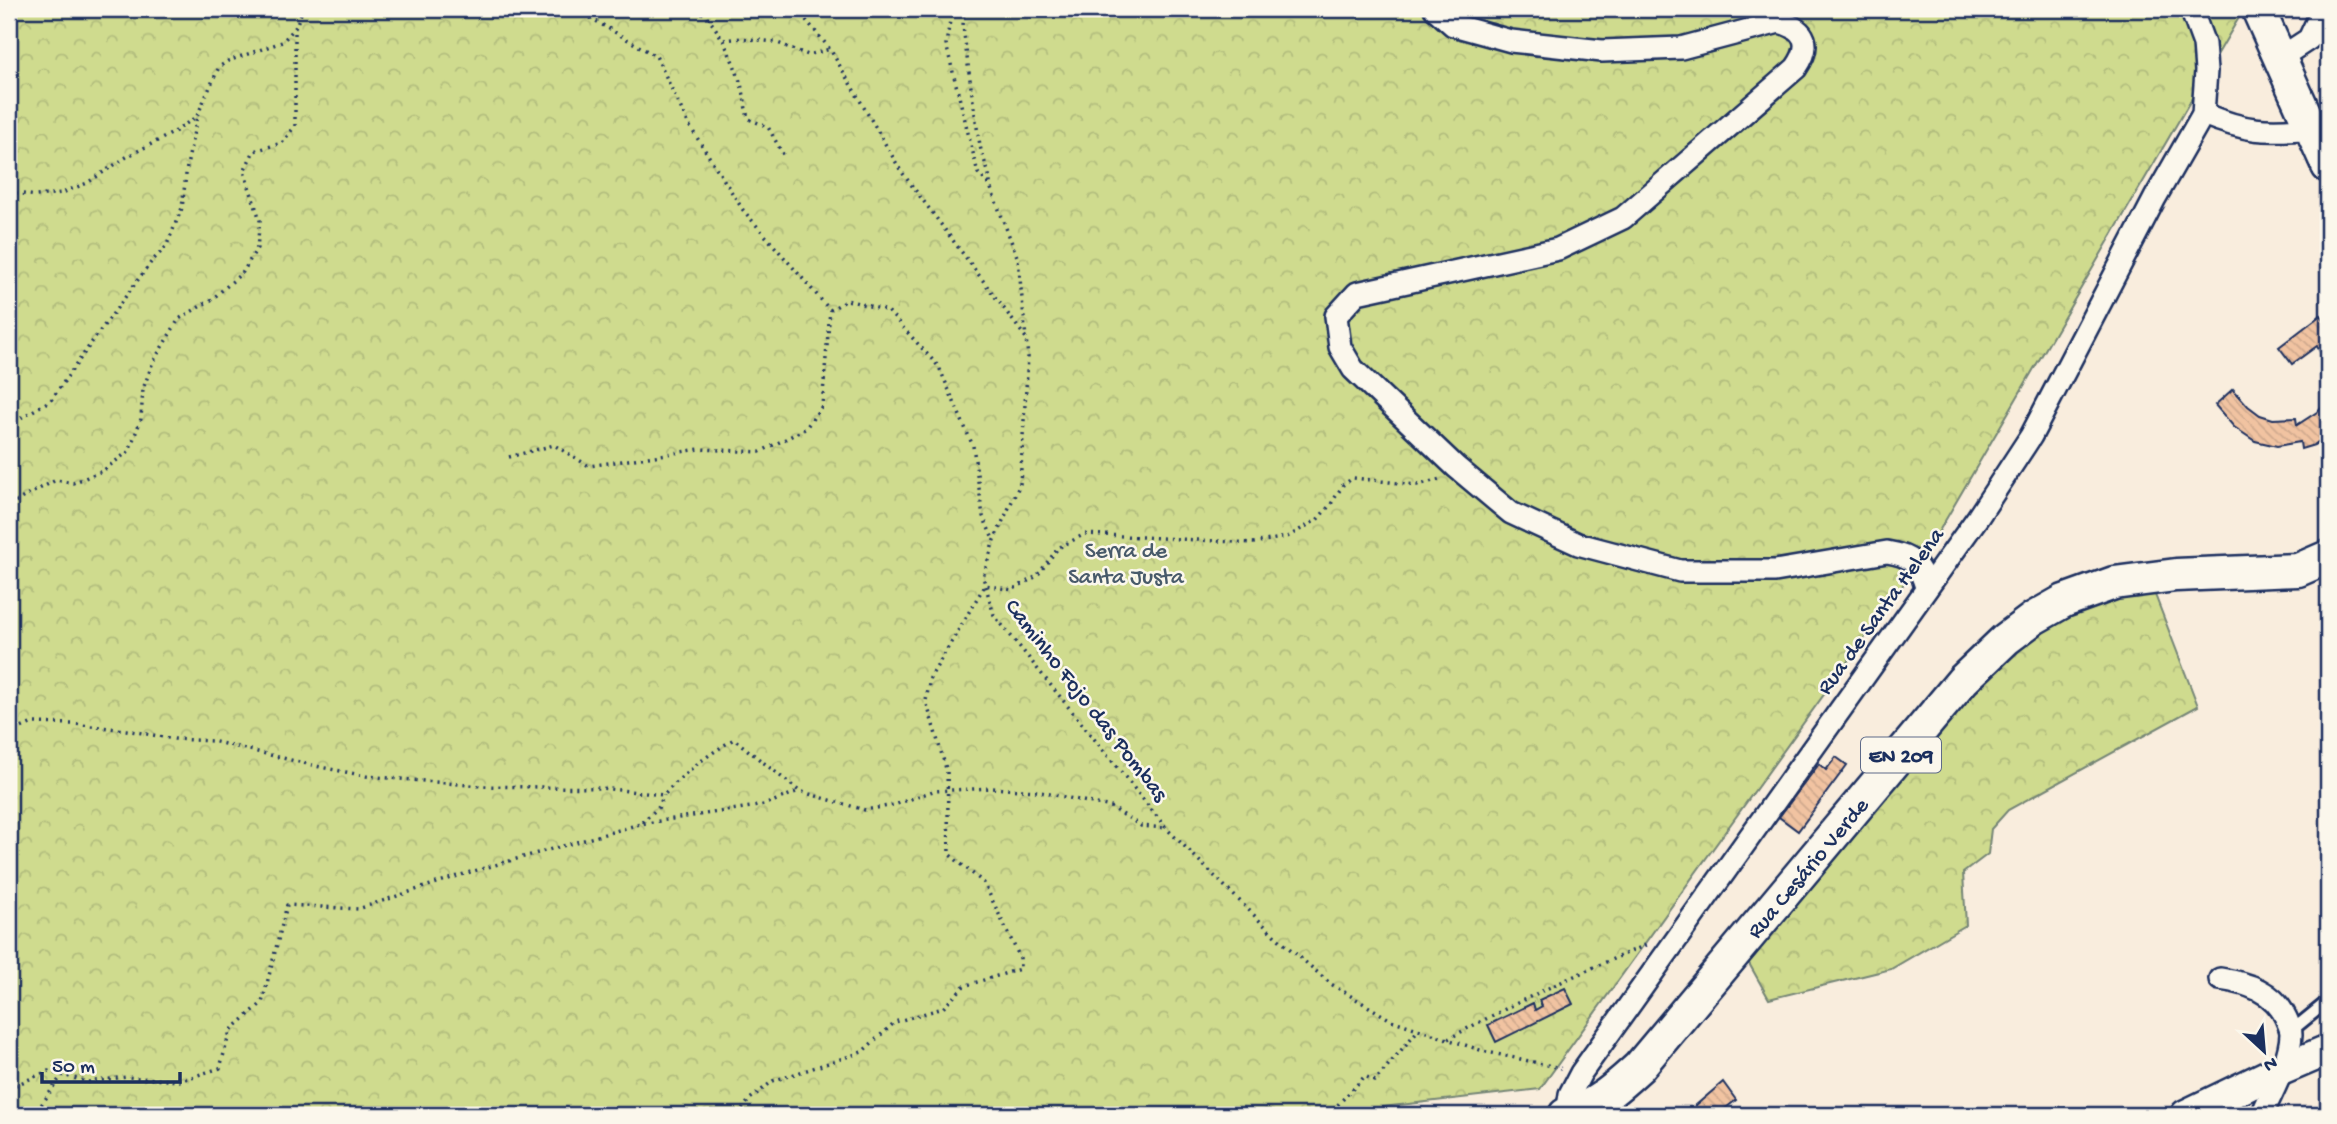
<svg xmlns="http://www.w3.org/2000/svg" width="2337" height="1124" font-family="'Gochi Hand',sans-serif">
<defs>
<pattern id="forest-crowns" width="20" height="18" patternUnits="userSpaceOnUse" patternTransform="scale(1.75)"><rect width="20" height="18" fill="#cfdb8e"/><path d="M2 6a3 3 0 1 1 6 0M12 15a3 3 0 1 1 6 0" fill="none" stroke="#b1bc7d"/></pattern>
<pattern id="building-back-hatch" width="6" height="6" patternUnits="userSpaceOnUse" patternTransform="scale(1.75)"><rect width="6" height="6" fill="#f1c3a1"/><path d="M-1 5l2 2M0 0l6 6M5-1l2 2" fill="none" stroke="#cea88d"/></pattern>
</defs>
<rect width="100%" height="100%" fill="#f9eddd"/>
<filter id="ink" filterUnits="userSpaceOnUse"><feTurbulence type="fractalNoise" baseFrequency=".0143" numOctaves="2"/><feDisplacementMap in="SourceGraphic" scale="14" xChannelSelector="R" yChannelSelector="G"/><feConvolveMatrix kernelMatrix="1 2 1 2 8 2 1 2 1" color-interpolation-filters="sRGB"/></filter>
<g filter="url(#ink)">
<g fill="url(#forest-crowns)" stroke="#758576" stroke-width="2">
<path d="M 9,9 L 2244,9 L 1928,550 L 1540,1089 L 1312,1115 L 379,1115 L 365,1111 L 361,1115 L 9,1115 Z"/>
<path d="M 2152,587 L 2198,706 L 2008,810 L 1991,829 L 1988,854 L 1963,873 L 1966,925 L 1891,969 L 1769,999 L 1746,958 L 1974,684 L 2061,613 Z"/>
</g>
<g fill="url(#building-back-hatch)" stroke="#1b2f5e" stroke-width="2">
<path d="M 2321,315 L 2328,326 L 2328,367 L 2317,346 L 2292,364 L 2279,347 Z"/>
<path d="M 2233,389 L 2248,406 L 2260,415 L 2273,419 L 2296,418 L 2297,425 L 2317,412 L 2324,404 L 2328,389 L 2328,434 L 2314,445 L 2301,449 L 2300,442 L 2277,446 L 2255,441 L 2234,427 L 2215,405 Z"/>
<path d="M 1836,757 L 1847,765 L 1798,831 L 1779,817 L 1819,764 L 1826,770 Z"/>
<path d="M 1565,988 L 1573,1004 L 1496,1042 L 1488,1025 L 1533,1003 L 1535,1010 L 1542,1006 L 1539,1000 Z"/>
<path d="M 1723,1082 L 1736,1100 L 1717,1115 L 1702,1115 L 1695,1106 Z"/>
</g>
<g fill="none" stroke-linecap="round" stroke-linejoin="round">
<defs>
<path id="lane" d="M 2291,1031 L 2328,1001"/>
<g id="street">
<path d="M 1435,9 L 1453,25 L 1511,41 L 1602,51 L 1681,48 L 1779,22 C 1807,29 1812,45 1796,68 L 1623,218 L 1558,249 L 1357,293 L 1336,316 L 1340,347 L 1353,369 L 1456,467 L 1511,513 L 1578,544 L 1680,571 L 1775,571 L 1887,552 C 1912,556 1919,563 1926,587"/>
<path d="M 2280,58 L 2309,39 L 2323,9"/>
<path d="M 2203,114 C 2245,131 2265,133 2311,128"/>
<path d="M 2220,979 C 2247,983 2274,991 2286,1018 C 2288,1023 2291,1028 2291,1034 C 2290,1061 2272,1091 2262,1115"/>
<path d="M 1567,1115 L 1570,1094 L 1581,1073 L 1978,517 L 2031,436 L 2155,198 L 2203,114 L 2206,71 L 2204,44 L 2191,9"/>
</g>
<path id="secondary" d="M 2186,1115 L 2269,1075 L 2328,1050"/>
<g id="primary">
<path d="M 2258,9 L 2328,166"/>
<path id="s1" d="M 1565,1115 C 1595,1107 1616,1088 1639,1067 L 1963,680 L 2006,639 L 2034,618 L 2064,601 L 2114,583 L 2176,575 L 2298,570 L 2328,557"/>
</g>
</defs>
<use href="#lane" stroke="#1b2f5e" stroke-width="16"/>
<use href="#street" stroke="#1b2f5e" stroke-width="26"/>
<use href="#secondary" stroke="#1b2f5e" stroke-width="35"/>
<use href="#primary" stroke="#1b2f5e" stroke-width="37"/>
<g stroke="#1b2f5e" stroke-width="3.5" stroke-dasharray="2 5" stroke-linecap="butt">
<path d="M 696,9 C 717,19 736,66 742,88 C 746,99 744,108 749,119 L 768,127 L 785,158"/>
<path d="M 797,9 L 830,49 L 901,171 L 1026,338 L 1028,357 L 1020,484 L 994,540 L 983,577 L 994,615 L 1167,829 L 1275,936 L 1331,984 L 1391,1020 L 1483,1051 L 1561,1068"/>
<path d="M 952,9 L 946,44 L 978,173 L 990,186 L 1018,259 L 1026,338"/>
<path d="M 964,9 L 963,26 C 968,65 973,105 980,145 C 982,159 991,172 990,186"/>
<path d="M 724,40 L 741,38 L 775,42 L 808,55 L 830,49"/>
<path d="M 9,192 L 36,196 L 62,193 L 87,183 L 128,156 L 173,133 L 197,116 L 219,67 L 228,61 L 282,42 L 295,28 L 303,9"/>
<path d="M 830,310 L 847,300 L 888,311 L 939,367 L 973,446 L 983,516 L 993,539"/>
<path d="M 9,425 L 51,400 L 97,335 L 152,261 L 166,247 L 182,208 L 187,166 L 197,116"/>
<path d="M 509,457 L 554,445 L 589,466 L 700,449 L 760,452 L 805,429 L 822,406 L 830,310 L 743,210 L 689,125 L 656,56 L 575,9"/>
<path d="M 9,505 L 56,480 L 73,483 L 104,470 L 129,451 L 141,419 L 143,389 L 153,362 L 179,319 L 211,300 L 243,272 L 257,248 L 260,220 L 244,171 L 254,151 L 282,143 L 295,126 L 295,28"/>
<path d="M 9,733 L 33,723 L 74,724 L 126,730 L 174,739 L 212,741 L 320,767 L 366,776 L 481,786 L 601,788 L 664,795 C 684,772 708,755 734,739 L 799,791 L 865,810 L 894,805 L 933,791 L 992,788 L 1036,791 L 1111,807 L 1141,826 L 1165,828"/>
<path d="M 642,822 L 658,808 L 664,795"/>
<path d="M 1448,1039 C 1514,1003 1580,972 1649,944"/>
<path d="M 9,1088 L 48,1071 L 88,1082 L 126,1077 L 179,1081 L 220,1068 L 230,1031 L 262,1003 L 287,905 L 358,909 L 467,873 L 640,824 L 764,805 L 799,791"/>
<path d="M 32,1115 C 45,1103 51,1088 63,1075"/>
<path d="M 738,1115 L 750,1099 L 773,1081 L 862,1052 L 895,1022 L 943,1008 L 964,986 L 1020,969 L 1020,958 L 984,883 L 949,854 L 947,772 L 926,701 L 930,678 L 985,585 L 1012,590 L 1037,576 L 1058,548 L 1085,534 L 1253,543 L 1287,537 L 1317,520 L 1331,504 L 1343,485 L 1353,478 L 1417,485 L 1441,479"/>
<path d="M 1328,1115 L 1365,1076 L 1375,1081 L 1419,1029"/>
</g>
<use href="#lane" stroke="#fbf7ec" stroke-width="10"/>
<use href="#street" stroke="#fbf7ec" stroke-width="21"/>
<use href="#secondary" stroke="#fbf7ec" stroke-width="30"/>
<use href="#primary" stroke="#fbf7ec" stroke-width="32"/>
</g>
</g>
<g text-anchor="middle" stroke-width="5" stroke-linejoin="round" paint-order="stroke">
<rect fill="#fbf7ec" stroke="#5e6b89" stroke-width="2" x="1861" y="737.5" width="80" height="35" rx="5"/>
<g font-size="21" font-weight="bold" fill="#1b2f5e">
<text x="1901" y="762">EN 209</text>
</g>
<g font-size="23" fill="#485a6a" stroke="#fbf7ec">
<text x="1126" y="557">Serra de<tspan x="1126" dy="26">Santa Justa</tspan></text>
</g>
<g font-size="23" fill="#1b2f5e" stroke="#fbf7ec">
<text transform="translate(1879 610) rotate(-54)" y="8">Rua de Santa Helena</text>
<text transform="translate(1088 699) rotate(52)" y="8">Caminho Fojo das Pombas</text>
<text dy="8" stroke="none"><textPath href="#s1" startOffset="350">Rua Cesário Verde</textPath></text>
</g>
</g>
<rect width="2337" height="1124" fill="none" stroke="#fbf7ec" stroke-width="35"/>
<rect x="18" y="18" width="2302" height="1089" fill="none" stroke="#1b2f5e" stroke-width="2.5" filter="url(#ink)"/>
<g transform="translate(2264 1051) rotate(154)" stroke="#fbf7ec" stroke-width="5" paint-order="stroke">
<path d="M0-5L12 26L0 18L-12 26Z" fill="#1b2f5e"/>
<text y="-10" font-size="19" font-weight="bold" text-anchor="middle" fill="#1b2f5e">N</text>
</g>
<path d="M42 1072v10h138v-10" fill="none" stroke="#1b2f5e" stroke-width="3.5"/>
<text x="52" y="1072" font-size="21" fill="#1b2f5e" stroke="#fbf7ec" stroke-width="5" paint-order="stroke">50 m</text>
</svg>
